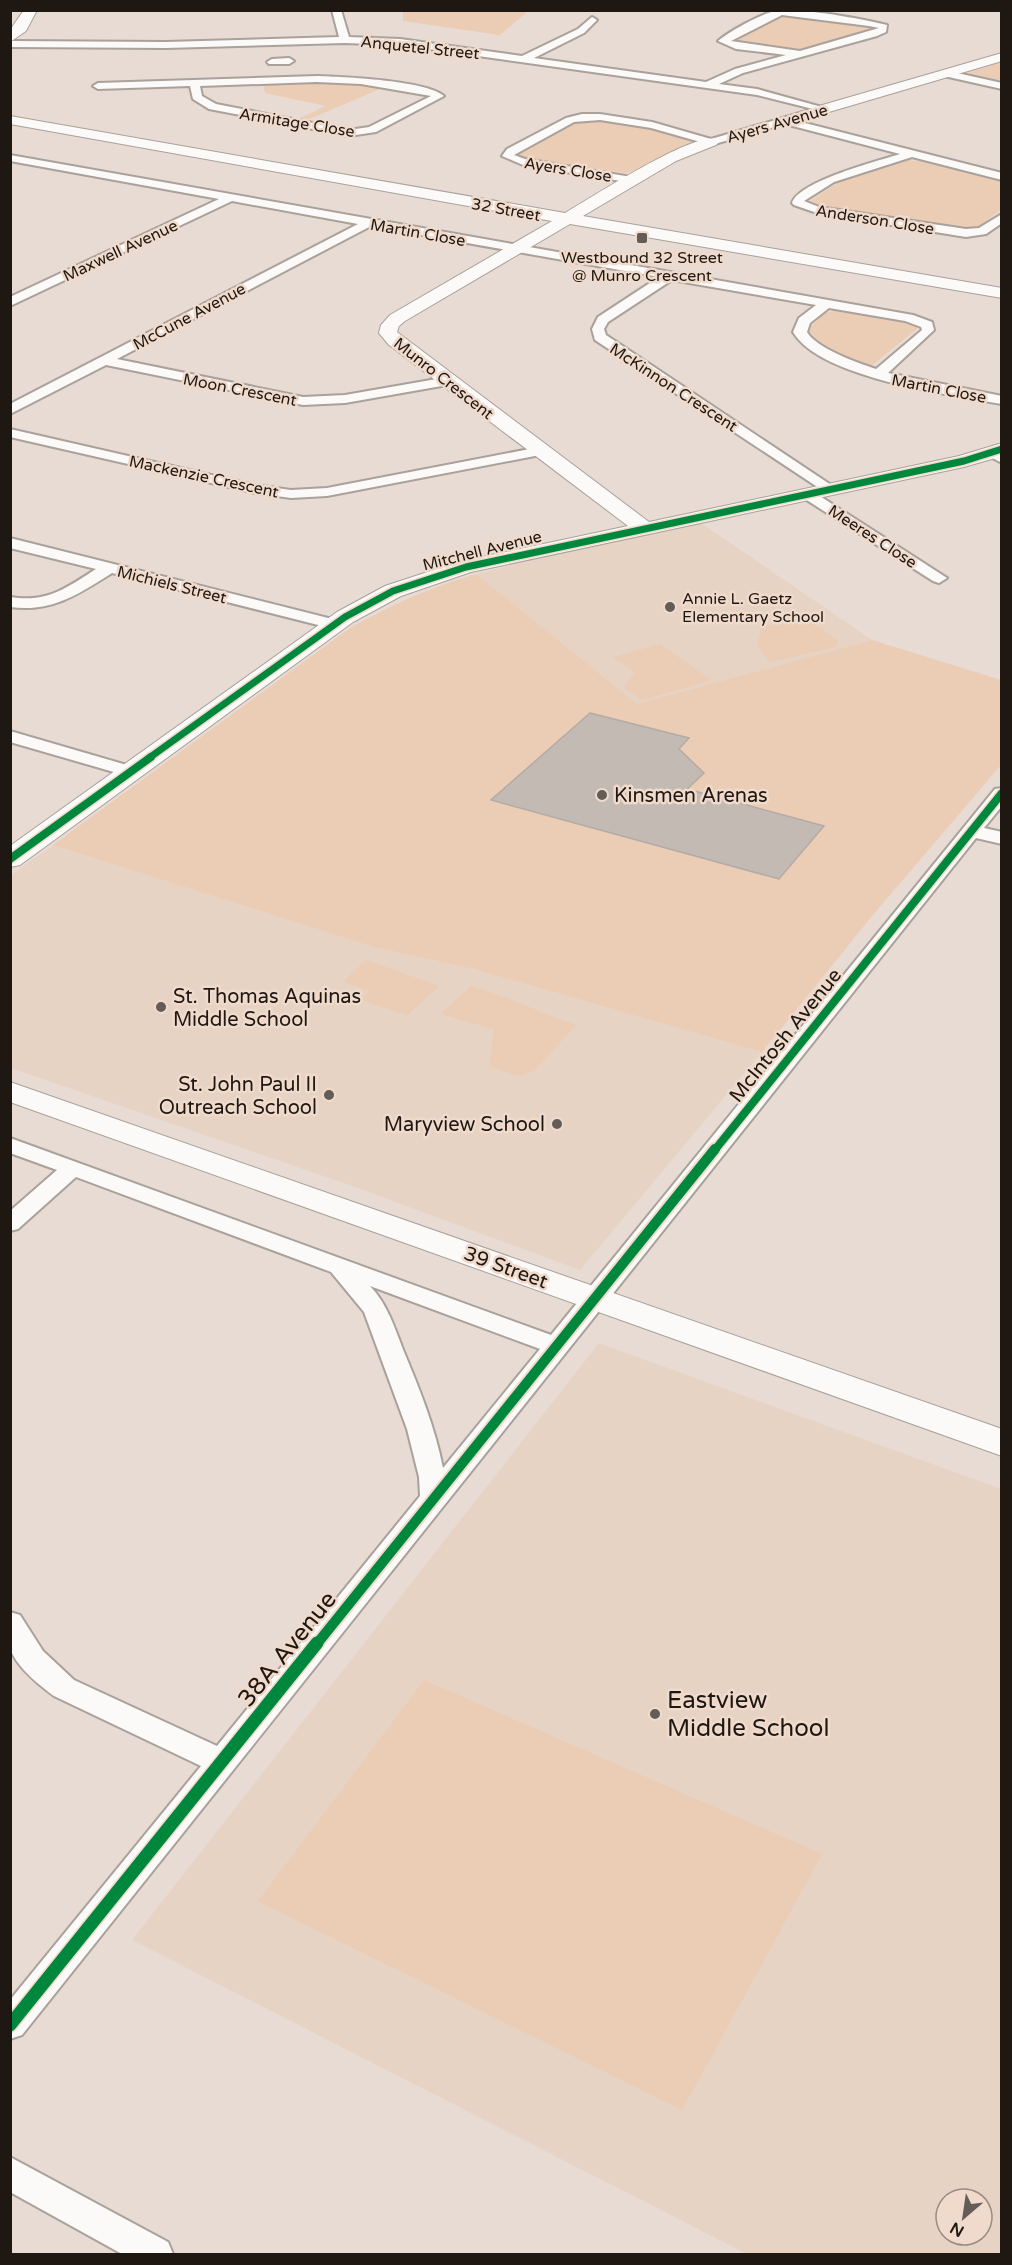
<svg xmlns="http://www.w3.org/2000/svg" width="1012" height="2265" font-family="'Varela Round',sans-serif">
<rect width="100%" height="100%" fill="#e7dbd3"/>
<g fill="#e7d3c4" fill-rule="evenodd">
<path d="M 701,523 L 872,640 L 637,704 L 476,574 L 647,532 Z"/>
<path d="M 53,845 L 374,947 L 474,969 L 762,1052 L 580,1270 L 352,1186 L 11,1068 L 11,875 Z"/>
<path d="M 599,1343 L 1001,1489 L 1001,2254 L 747,2254 L 132,1940 ZM 946,2199 L 982,2199 L 982,2235 L 946,2235 Z"/>
</g>
<g fill="#ebccb4">
<path d="M 403,11 L 403,10 L 528,11 L 500,35 L 403,21 Z"/>
<path d="M 786,16 L 872,26 L 876,29 L 804,52 L 733,42 L 778,17 Z"/>
<path d="M 1001,62 L 1001,82 L 968,75 L 968,73 Z"/>
<path d="M 291,82 L 356,84 L 382,88 L 307,120 L 298,119 L 326,106 L 265,93 L 263,83 Z"/>
<path d="M 592,118 L 638,125 L 689,138 L 694,141 L 635,171 L 625,173 L 515,156 L 518,152 L 582,119 Z"/>
<path d="M 907,160 L 927,162 L 1001,181 L 1001,209 L 977,228 L 969,230 L 811,205 L 810,201 L 841,181 Z"/>
<path d="M 841,310 L 908,323 L 918,328 L 871,366 C 846,361 824,350 808,330 L 824,313 Z"/>
<path d="M 476,574 L 637,704 L 872,640 L 1001,680 L 1001,765 L 872,916 L 762,1052 L 474,969 L 374,947 L 53,845 L 350,628 C 391,605 431,587 476,574 Z"/>
<path d="M 803,615 L 838,641 L 836,647 L 769,662 L 757,645 L 761,628 Z"/>
<path d="M 660,644 L 711,680 L 643,700 L 624,688 L 635,672 L 613,657 Z"/>
<path d="M 366,960 L 439,986 L 407,1015 L 361,1000 L 369,991 L 343,982 Z"/>
<path d="M 471,986 C 507,996 541,1013 576,1025 L 534,1071 L 518,1076 L 490,1066 L 494,1029 L 440,1014 Z"/>
<path d="M 424,1680 L 822,1854 L 682,2110 L 258,1901 Z"/>
</g>
<path fill="#c3bab4" stroke="#b4aba5" stroke-width="1.5" d="M 590,713 L 689,738 L 679,749 L 704,773 L 687,789 L 824,826 L 779,879 L 491,800 Z"/>
<g fill="none" stroke-linecap="round" stroke-linejoin="round">
<defs>
<g id="street">
<path d="M 332,10 L 341,10 L 349,37 L 400,39 L 522,56 L 578,29 L 592,17 L 597,20 L 584,33 L 534,58 L 706,82 L 735,69 L 786,55 L 736,49 L 718,41 C 728,32 762,13 776,11 C 799,7 863,19 887,25 L 886,32 L 877,36 L 743,73 L 719,84 L 757,89 L 829,109 L 827,112 L 797,121 L 1002,173 L 1002,180 L 912,157 L 834,182 L 804,201 L 819,207 L 966,229 L 979,228 L 1002,214 L 1002,223 L 986,234 L 966,237 L 817,213 L 794,205 L 792,203 C 799,181 878,161 900,154 L 785,124 L 711,145 L 651,128 L 600,120 L 574,122 L 514,155 L 525,159 L 637,178 L 639,180 L 633,183 L 523,165 L 502,156 L 507,149 L 566,118 L 582,114 L 600,114 L 652,122 L 711,139 L 813,109 L 757,95 L 400,45 L 345,43 L 166,48 L 10,47 L 10,41 L 166,42 L 339,37 ZM 782,15 L 869,26 L 879,28 L 800,51 L 731,41 Z"/>
<path d="M 272,59 L 289,58 L 294,61 L 289,64 L 269,64 L 267,62 Z"/>
<path d="M 948,71 L 1002,83 L 1002,89 L 944,76 L 943,74 Z"/>
<path d="M 317,76 C 344,77 425,80 444,96 L 376,132 L 349,136 L 209,109 L 193,99 L 190,86 L 98,89 L 93,86 L 98,83 ZM 317,82 L 361,84 L 431,96 L 369,127 L 349,130 L 216,104 L 202,96 L 200,86 Z"/>
<path d="M 10,155 L 913,315 L 932,322 L 934,330 L 888,373 L 1002,396 L 1002,404 C 951,395 820,378 793,332 L 799,318 L 816,305 L 672,280 L 608,322 L 604,329 L 606,335 L 837,489 L 835,492 L 825,492 L 595,340 L 592,329 L 598,317 L 659,277 L 371,226 L 117,359 L 303,397 L 345,395 L 448,377 L 455,381 L 453,384 L 345,403 L 303,405 L 106,365 L 10,414 L 10,404 L 358,224 L 232,201 L 10,306 L 10,297 L 219,199 L 10,161 ZM 829,308 L 905,321 L 921,327 L 922,330 L 876,369 C 858,363 816,348 807,332 L 810,323 Z"/>
<path d="M 10,429 L 255,485 L 291,490 L 327,488 L 540,447 L 547,451 L 540,455 L 327,496 L 291,498 L 255,493 L 10,437 Z"/>
<path d="M 990,449 L 1002,453 L 1002,463 L 983,453 Z"/>
<path d="M 807,490 L 812,491 L 947,578 L 939,583 L 933,581 L 802,497 L 800,494 Z"/>
<path d="M 10,538 L 340,621 L 342,624 L 334,629 L 112,573 C 79,594 51,613 10,607 L 10,597 C 48,603 66,588 96,569 L 10,548 Z"/>
<path d="M 10,731 L 137,768 L 140,772 L 137,776 L 131,777 L 10,742 Z"/>
<path d="M 1002,788 L 1002,806 L 984,828 L 1002,832 L 1002,844 L 976,838 L 22,2035 L 10,2039 L 10,2000 L 201,1766 L 54,1696 C 39,1685 19,1669 11,1651 C 7,1641 10,1623 10,1612 L 20,1615 L 43,1651 L 74,1680 L 217,1746 L 420,1496 L 419,1477 L 407,1429 L 364,1312 L 331,1272 L 76,1177 L 18,1229 L 10,1231 L 10,1211 L 57,1170 L 10,1153 L 10,1138 L 551,1335 L 995,789 ZM 370,1286 L 540,1349 L 443,1468 C 435,1428 420,1390 404,1352 C 395,1329 388,1305 370,1286 Z"/>
<path d="M 10,2157 L 168,2242 L 173,2254 L 122,2254 L 10,2192 Z"/>
</g>
<g id="secondary">
<path d="M 24,10 L 37,10 L 26,31 L 10,42 L 10,30 Z"/>
<path d="M 1002,53 L 1002,61 L 829,112 L 824,113 L 817,109 L 819,106 Z"/>
<path d="M 10,116 L 565,213 C 591,198 691,133 716,139 L 719,142 L 716,145 L 676,161 L 583,216 L 1002,288 L 1002,298 L 570,224 L 405,321 L 399,326 L 397,332 L 649,522 L 959,456 L 1002,443 L 1002,456 L 964,467 L 471,572 L 401,596 L 353,622 L 20,865 L 10,867 L 10,846 L 337,612 L 385,586 L 458,562 L 628,526 L 389,345 L 379,333 L 381,325 L 390,315 L 552,221 L 10,124 Z"/>
<path d="M 10,1082 L 1002,1429 L 1002,1456 L 10,1102 Z"/>
</g>
</defs>
<use href="#street" stroke="#a9a19a" stroke-width="4"/>
<use href="#secondary" stroke="#a9a19a" stroke-width="2"/>
<use href="#street" fill="#fbfaf8" fill-rule="evenodd"/>
<use href="#secondary" fill="#fbfaf8" fill-rule="evenodd"/>
<defs>
<path id="cycleway-far3" d="M 149,758 L 345,617 L 393,591 L 466,567 L 964,461 L 1002,449"/>
<g id="cycleway-far2">
<path d="M 10,859 L 151,757"/>
<path d="M 714,1151 L 1002,793"/>
</g>
<path id="cycleway-far1" d="M 316,1645 L 715,1149"/>
<path id="cycleway" d="M 10,2025 L 317,1643"/>
</defs>
<use href="#cycleway-far3" stroke="#efdacb" stroke-width="10"/>
<use href="#cycleway-far2" stroke="#efdacb" stroke-width="11"/>
<use href="#cycleway-far1" stroke="#efdacb" stroke-width="14"/>
<use href="#cycleway" stroke="#efdacb" stroke-width="16"/>
<use href="#cycleway-far3" stroke="#00873e" stroke-width="7"/>
<use href="#cycleway-far2" stroke="#00873e" stroke-width="8"/>
<use href="#cycleway-far1" stroke="#00873e" stroke-width="10"/>
<use href="#cycleway" stroke="#00873e" stroke-width="13"/>
</g>
<g fill="#645c56" stroke="#efdacb" stroke-width="2">
<rect x="636" y="232" width="12" height="12" rx="3"/>
<circle cx="670" cy="607" r="6"/>
<circle cx="602" cy="795" r="6"/>
<circle cx="161" cy="1007" r="6"/>
<circle cx="329" cy="1095" r="6"/>
<circle cx="557" cy="1124" r="6"/>
<circle cx="655" cy="1714" r="6"/>
</g>
<g text-anchor="middle" stroke-width="5" stroke-linejoin="round" paint-order="stroke">
<g font-size="16" fill="#1e1712" stroke="#efdacb">
<text transform="translate(420 47) rotate(6)" y="6">Anquetel Street</text>
<text transform="translate(297 122) rotate(9)" y="6">Armitage Close</text>
<text transform="translate(777 123) rotate(-16)" y="6">Ayers Avenue</text>
<text transform="translate(568 169) rotate(9)" y="6">Ayers Close</text>
<text transform="translate(506 209) rotate(10)" y="6">32 Street</text>
<text transform="translate(875 219) rotate(9)" y="6">Anderson Close</text>
<text transform="translate(418 232) rotate(10)" y="6">Martin Close</text>
<text transform="translate(120 250) rotate(-25)" y="6">Maxwell Avenue</text>
<text transform="translate(189 316) rotate(-28)" y="6">McCune Avenue</text>
<text transform="translate(444 378) rotate(38)" y="6">Munro Crescent</text>
<text transform="translate(674 387) rotate(33)" y="6">McKinnon Crescent</text>
<text transform="translate(939 388) rotate(11)" y="6">Martin Close</text>
<text transform="translate(240 389) rotate(11)" y="6">Moon Crescent</text>
<text transform="translate(204 476) rotate(12)" y="6">Mackenzie Crescent</text>
<text transform="translate(873 536) rotate(33)" y="6">Meeres Close</text>
<text transform="translate(482 550) rotate(-14)" y="6">Mitchell Avenue</text>
<text transform="translate(172 584) rotate(14)" y="6">Michiels Street</text>
</g>
<g font-size="16" fill="#1e1712" stroke="#efdacb">
<text x="642" y="263">Westbound 32 Street<tspan x="642" dy="18">@ Munro Crescent</tspan></text>
<text x="682" y="604" text-anchor="start">Annie L. Gaetz<tspan x="682" dy="18">Elementary School</tspan></text>
</g>
<g font-size="20" fill="#1e1712" stroke="#efdacb" text-anchor="start">
<text x="614" y="802">Kinsmen Arenas</text>
<text x="173" y="1003">St. Thomas Aquinas<tspan x="173" dy="23">Middle School</tspan></text>
<text x="317" y="1091" text-anchor="end">St. John Paul II<tspan x="317" dy="23">Outreach School</tspan></text>
<text x="545" y="1131" text-anchor="end">Maryview School</text>
</g>
<g font-size="20" fill="#1e1712" stroke="#efdacb">
<text transform="translate(785 1035) rotate(-51)" y="7">McIntosh Avenue</text>
<text transform="translate(506 1267) rotate(20)" y="7">39 Street</text>
</g>
<g font-size="24" fill="#1e1712" stroke="#efdacb">
<text transform="translate(287 1649) rotate(-51)" y="8">38A Avenue</text>
</g>
<g font-size="24" fill="#1e1712" stroke="#efdacb" text-anchor="start">
<text x="667" y="1708">Eastview<tspan x="667" dy="28">Middle School</tspan></text>
</g>
</g>
<rect width="1012" height="2265" fill="none" stroke="#1e1712" stroke-width="24"/>
<g transform="translate(964 2217) rotate(209)"><circle r="28" fill="#efdacb" stroke="#9b8c81" stroke-width="1.5"/>
<path d="M0-4.5L10 22L0 15L-10 22Z" fill="#645c56"/>
<text y="-9" font-size="16" font-weight="bold" text-anchor="middle" fill="#1e1712">N</text>
</g>
</svg>
